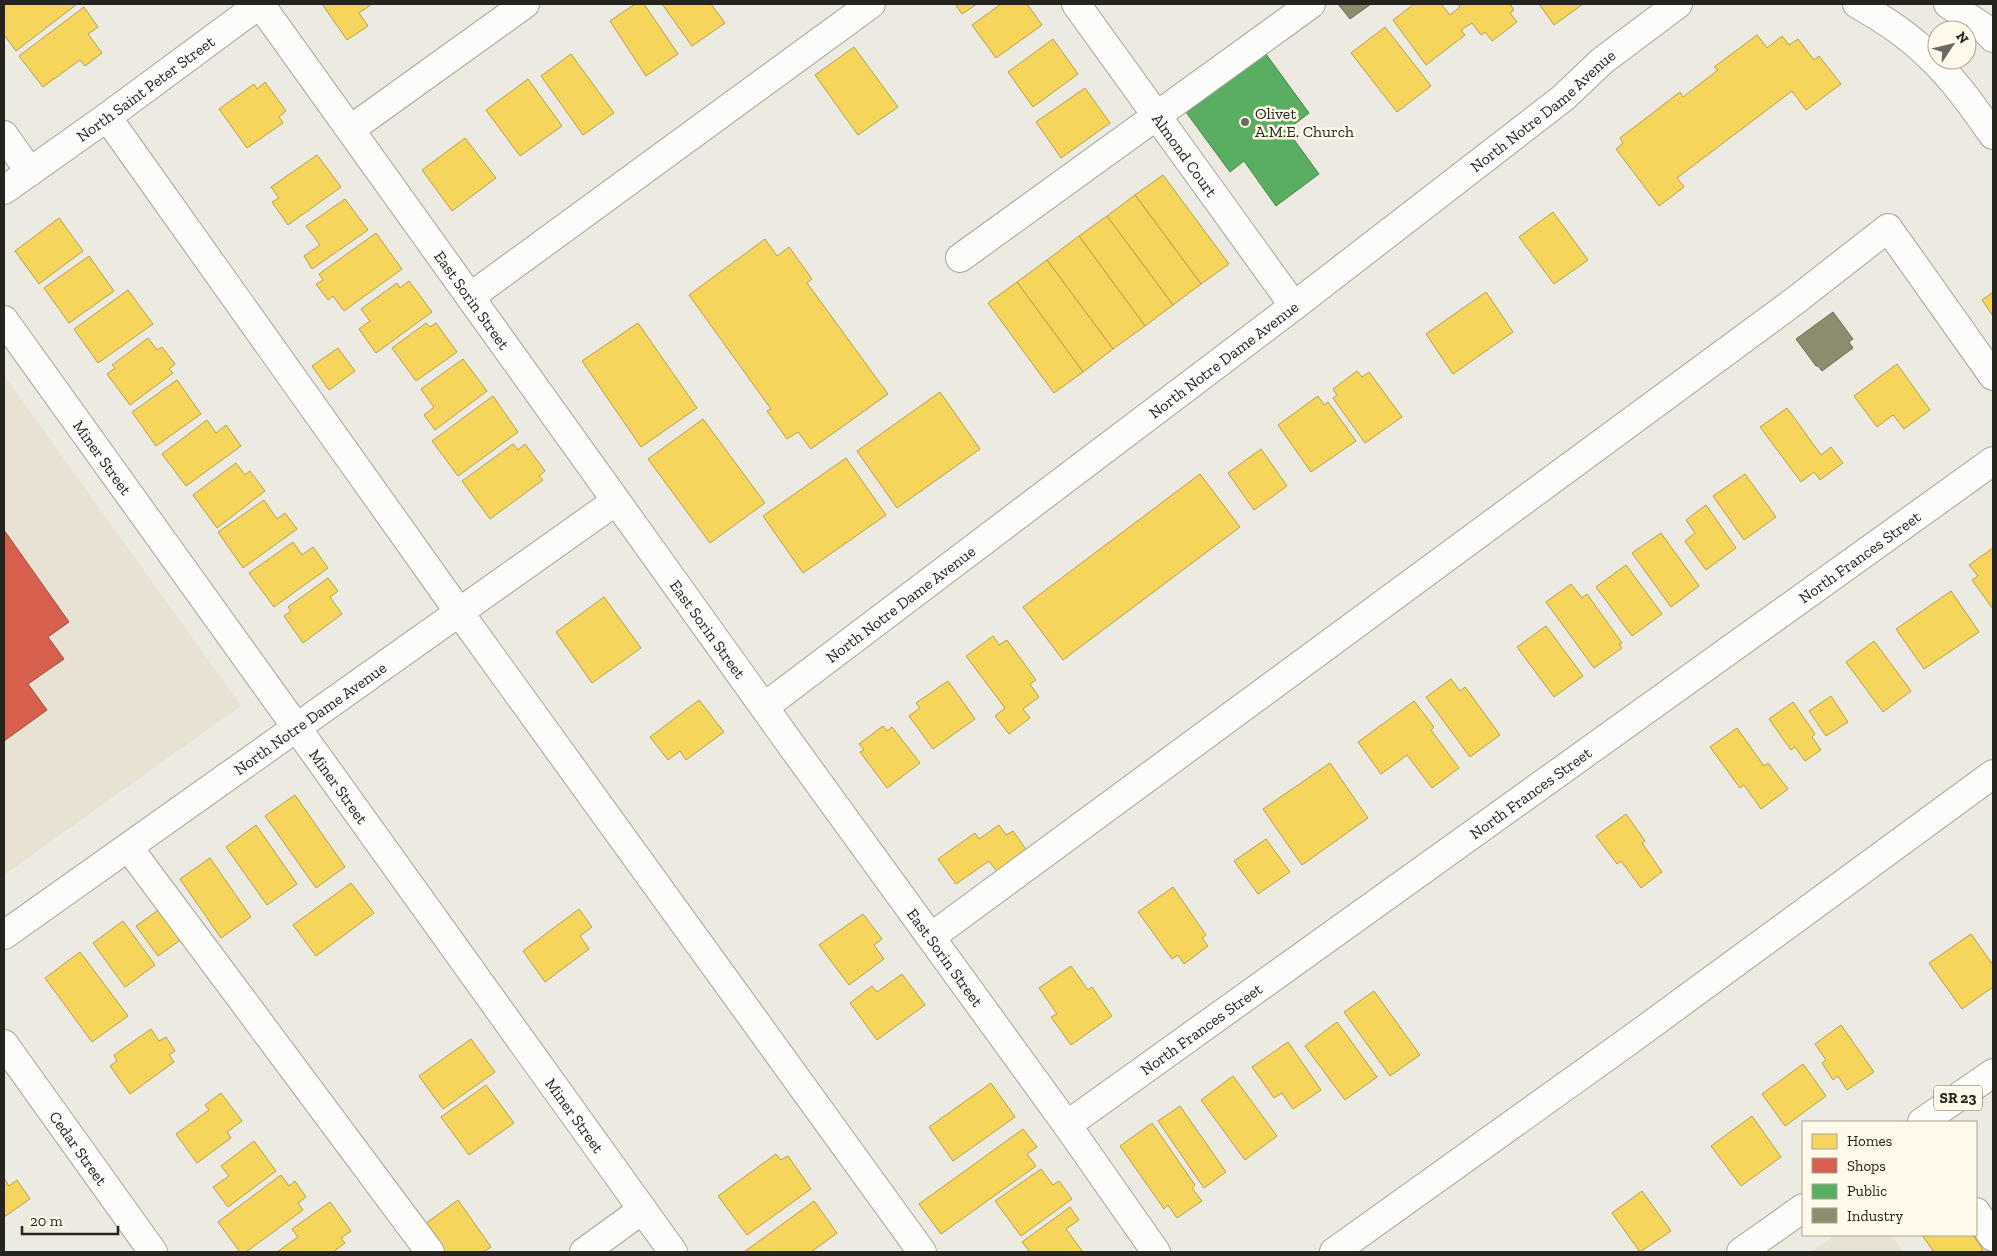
<svg xmlns="http://www.w3.org/2000/svg" width="1997" height="1256" font-family="'Zilla Slab',serif">
<rect width="100%" height="100%" fill="#edeae2"/>
<g fill="#e8e2d2">
<path d="M 4,375 L 241,706 L 4,875 Z"/>
<path d="M 1835,1235 L 1891,1235 L 1903,1252 L 1811,1252 Z"/>
</g>
<g fill="#f6d55c" stroke="#b8a04a">
<path d="M 4,4 L 77,4 L 16,51 L 4,35 Z"/>
<path d="M 322,4 L 372,4 L 359,13 L 368,26 L 347,40 Z"/>
<path d="M 635,4 L 644,4 L 678,54 L 646,76 L 610,21 Z"/>
<path d="M 662,4 L 711,4 L 725,23 L 692,46 Z"/>
<path d="M 955,4 L 977,4 L 962,14 Z"/>
<path d="M 1001,4 L 1027,4 L 1042,25 L 996,58 L 972,25 Z"/>
<path d="M 1414,4 L 1441,4 L 1450,15 L 1460,7 L 1458,4 L 1510,4 L 1514,10 L 1510,13 L 1517,22 L 1492,41 L 1485,32 L 1481,35 L 1472,23 L 1461,30 L 1465,35 L 1426,65 L 1393,20 Z"/>
<path d="M 1539,4 L 1583,4 L 1554,25 Z"/>
<path d="M 84,7 L 98,27 L 88,34 L 102,53 L 85,66 L 80,60 L 43,87 L 19,56 Z"/>
<path d="M 1385,27 L 1431,86 L 1397,112 L 1351,53 Z"/>
<path d="M 1757,35 L 1767,48 L 1782,36 L 1789,45 L 1798,39 L 1814,60 L 1819,56 L 1841,84 L 1806,110 L 1792,91 L 1677,178 L 1684,187 L 1659,206 L 1616,149 L 1623,143 L 1620,138 L 1680,92 L 1683,97 L 1718,70 L 1714,67 Z"/>
<path d="M 1053,39 L 1078,74 L 1033,107 L 1008,72 Z"/>
<path d="M 854,47 L 898,107 L 858,135 L 815,75 Z"/>
<path d="M 571,54 L 614,113 L 583,135 L 541,76 Z"/>
<path d="M 528,79 L 562,126 L 520,156 L 486,110 Z"/>
<path d="M 265,82 L 286,111 L 279,117 L 283,123 L 247,148 L 219,109 L 254,84 L 257,89 Z"/>
<path d="M 1085,88 L 1110,123 L 1061,158 L 1036,122 Z"/>
<path d="M 465,138 L 496,178 L 452,211 L 422,170 Z"/>
<path d="M 317,155 L 341,187 L 288,225 L 272,202 L 279,198 L 271,187 Z"/>
<path d="M 1163,175 L 1229,264 L 1201,284 L 1135,195 Z"/>
<path d="M 1135,195 L 1201,284 L 1173,305 L 1107,216 Z"/>
<path d="M 345,199 L 368,230 L 312,269 L 304,256 L 320,245 L 306,226 Z"/>
<path d="M 1553,212 L 1588,260 L 1554,284 L 1519,237 Z"/>
<path d="M 1107,216 L 1173,305 L 1145,326 L 1079,236 Z"/>
<path d="M 59,218 L 83,251 L 39,284 L 15,251 Z"/>
<path d="M 376,233 L 402,269 L 344,311 L 333,296 L 328,300 L 316,284 L 323,280 L 319,274 Z"/>
<path d="M 1079,236 L 1145,326 L 1113,349 L 1047,260 Z"/>
<path d="M 765,239 L 777,256 L 789,247 L 812,279 L 807,283 L 888,394 L 811,449 L 798,432 L 787,439 L 767,411 L 771,409 L 689,295 Z"/>
<path d="M 89,256 L 114,291 L 69,323 L 44,288 Z"/>
<path d="M 1047,260 L 1113,349 L 1083,372 L 1017,282 Z"/>
<path d="M 409,281 L 432,312 L 376,353 L 359,329 L 370,321 L 361,309 L 397,283 L 400,288 Z"/>
<path d="M 1017,282 L 1083,372 L 1054,393 L 988,303 Z"/>
<path d="M 128,290 L 153,324 L 98,363 L 74,329 Z"/>
<path d="M 1486,292 L 1513,332 L 1453,374 L 1426,334 Z"/>
<path d="M 1993,292 L 1993,316 L 1982,300 Z"/>
<path d="M 426,323 L 430,327 L 436,323 L 457,352 L 416,381 L 392,348 Z"/>
<path d="M 638,323 L 697,408 L 641,447 L 582,361 Z"/>
<path d="M 148,338 L 157,350 L 162,347 L 175,364 L 169,369 L 173,373 L 130,405 L 107,374 L 115,368 L 112,365 Z"/>
<path d="M 338,348 L 355,371 L 329,390 L 312,366 Z"/>
<path d="M 463,359 L 487,391 L 435,430 L 424,415 L 434,407 L 421,389 Z"/>
<path d="M 1897,364 L 1930,410 L 1904,429 L 1893,415 L 1877,427 L 1854,396 Z"/>
<path d="M 1357,371 L 1362,377 L 1369,372 L 1402,417 L 1365,443 L 1333,398 L 1337,395 L 1333,389 Z"/>
<path d="M 177,380 L 201,414 L 156,446 L 132,412 Z"/>
<path d="M 940,392 L 980,449 L 897,508 L 857,451 Z"/>
<path d="M 493,396 L 518,432 L 458,476 L 432,441 Z"/>
<path d="M 1318,396 L 1324,405 L 1328,402 L 1356,441 L 1311,472 L 1278,425 Z"/>
<path d="M 1787,408 L 1821,455 L 1831,447 L 1843,463 L 1820,480 L 1814,472 L 1801,482 L 1760,427 Z"/>
<path d="M 703,419 L 765,503 L 710,543 L 648,459 Z"/>
<path d="M 207,420 L 216,433 L 226,425 L 241,446 L 186,486 L 162,454 Z"/>
<path d="M 513,444 L 518,450 L 525,444 L 545,471 L 539,476 L 543,480 L 490,519 L 462,481 Z"/>
<path d="M 1261,449 L 1287,486 L 1254,510 L 1228,473 Z"/>
<path d="M 846,458 L 886,515 L 803,573 L 763,516 Z"/>
<path d="M 236,463 L 245,475 L 250,471 L 265,491 L 217,528 L 193,495 Z"/>
<path d="M 1200,474 L 1240,527 L 1063,660 L 1023,607 Z"/>
<path d="M 1745,474 L 1776,517 L 1744,540 L 1713,496 Z"/>
<path d="M 264,500 L 277,519 L 285,513 L 297,529 L 243,568 L 218,532 Z"/>
<path d="M 1706,505 L 1736,548 L 1706,570 L 1685,541 L 1695,533 L 1686,520 Z"/>
<path d="M 1661,533 L 1699,586 L 1671,607 L 1632,553 Z"/>
<path d="M 293,542 L 302,555 L 313,547 L 328,568 L 274,607 L 249,573 Z"/>
<path d="M 1993,548 L 1993,609 L 1972,580 L 1978,576 L 1969,565 Z"/>
<path d="M 1626,565 L 1662,614 L 1632,636 L 1596,587 Z"/>
<path d="M 328,578 L 338,591 L 330,597 L 342,614 L 303,643 L 284,616 L 291,611 L 288,607 Z"/>
<path d="M 1571,584 L 1582,598 L 1587,594 L 1622,643 L 1619,644 L 1622,648 L 1594,668 L 1546,602 Z"/>
<path d="M 1951,591 L 1979,632 L 1924,669 L 1896,629 Z"/>
<path d="M 604,597 L 641,648 L 592,683 L 556,632 Z"/>
<path d="M 1546,626 L 1583,676 L 1554,697 L 1517,647 Z"/>
<path d="M 993,636 L 999,645 L 1007,640 L 1036,680 L 1030,684 L 1039,697 L 1023,709 L 1030,718 L 1009,734 L 995,716 L 1005,708 L 966,656 Z"/>
<path d="M 1874,641 L 1911,691 L 1883,712 L 1846,662 Z"/>
<path d="M 1451,679 L 1460,691 L 1465,687 L 1500,735 L 1470,757 L 1426,697 Z"/>
<path d="M 948,681 L 975,719 L 933,749 L 909,716 L 920,708 L 916,703 Z"/>
<path d="M 1831,696 L 1848,722 L 1826,736 L 1809,711 Z"/>
<path d="M 699,700 L 724,732 L 686,760 L 680,751 L 668,760 L 650,737 Z"/>
<path d="M 1414,701 L 1434,727 L 1431,730 L 1459,768 L 1432,788 L 1407,755 L 1381,774 L 1358,742 Z"/>
<path d="M 1793,702 L 1815,734 L 1812,737 L 1821,750 L 1805,761 L 1795,747 L 1791,750 L 1769,719 Z"/>
<path d="M 883,726 L 887,731 L 892,727 L 920,763 L 887,788 L 860,752 L 864,750 L 859,744 Z"/>
<path d="M 1737,728 L 1764,766 L 1768,763 L 1788,789 L 1761,809 L 1744,785 L 1740,788 L 1710,747 Z"/>
<path d="M 1330,763 L 1368,818 L 1302,865 L 1263,809 Z"/>
<path d="M 295,795 L 345,867 L 316,888 L 265,816 Z"/>
<path d="M 1626,814 L 1645,841 L 1642,843 L 1662,872 L 1641,888 L 1621,861 L 1617,864 L 1596,836 Z"/>
<path d="M 256,825 L 297,884 L 267,905 L 226,847 Z"/>
<path d="M 999,825 L 1006,835 L 1013,831 L 1030,855 L 1000,876 L 989,861 L 956,884 L 938,859 L 975,833 L 979,839 Z"/>
<path d="M 1266,839 L 1290,872 L 1258,894 L 1234,861 Z"/>
<path d="M 210,858 L 251,917 L 221,938 L 180,879 Z"/>
<path d="M 351,883 L 374,913 L 316,956 L 293,925 Z"/>
<path d="M 1173,887 L 1206,935 L 1202,938 L 1208,946 L 1184,964 L 1178,955 L 1172,959 L 1138,912 Z"/>
<path d="M 164,906 L 186,936 L 158,956 L 136,926 Z"/>
<path d="M 579,909 L 592,927 L 580,936 L 589,949 L 545,982 L 523,951 Z"/>
<path d="M 863,914 L 882,939 L 874,945 L 884,959 L 849,985 L 819,945 Z"/>
<path d="M 123,921 L 155,965 L 125,987 L 93,943 Z"/>
<path d="M 1971,934 L 1993,965 L 1993,987 L 1962,1009 L 1929,963 Z"/>
<path d="M 80,952 L 128,1016 L 92,1042 L 45,978 Z"/>
<path d="M 1071,966 L 1088,990 L 1092,987 L 1112,1016 L 1071,1045 L 1051,1017 L 1057,1014 L 1039,988 Z"/>
<path d="M 902,974 L 925,1005 L 877,1040 L 850,1003 L 872,986 L 877,992 Z"/>
<path d="M 1374,991 L 1420,1055 L 1390,1076 L 1344,1012 Z"/>
<path d="M 1337,1022 L 1377,1077 L 1345,1100 L 1305,1046 Z"/>
<path d="M 1841,1025 L 1874,1072 L 1847,1090 L 1838,1076 L 1833,1080 L 1822,1063 L 1826,1060 L 1815,1044 Z"/>
<path d="M 151,1029 L 159,1041 L 166,1037 L 175,1051 L 169,1055 L 174,1062 L 130,1094 L 110,1066 L 117,1061 L 114,1055 Z"/>
<path d="M 471,1039 L 495,1072 L 443,1109 L 419,1076 Z"/>
<path d="M 1288,1042 L 1321,1090 L 1293,1109 L 1282,1093 L 1274,1098 L 1252,1067 Z"/>
<path d="M 1803,1064 L 1826,1096 L 1785,1126 L 1762,1094 Z"/>
<path d="M 1233,1076 L 1277,1136 L 1245,1160 L 1201,1100 Z"/>
<path d="M 991,1083 L 1015,1117 L 953,1161 L 929,1127 Z"/>
<path d="M 486,1085 L 514,1123 L 469,1155 L 441,1117 Z"/>
<path d="M 221,1093 L 242,1121 L 227,1132 L 231,1138 L 197,1163 L 176,1134 L 209,1110 L 205,1105 Z"/>
<path d="M 1180,1106 L 1226,1172 L 1204,1188 L 1158,1121 Z"/>
<path d="M 1752,1116 L 1781,1157 L 1741,1186 L 1711,1146 Z"/>
<path d="M 1152,1123 L 1195,1185 L 1192,1188 L 1202,1201 L 1177,1218 L 1168,1205 L 1164,1209 L 1120,1146 Z"/>
<path d="M 1023,1129 L 1037,1147 L 1027,1154 L 1036,1166 L 941,1234 L 919,1204 Z"/>
<path d="M 254,1141 L 276,1171 L 228,1207 L 213,1187 L 229,1176 L 221,1166 Z"/>
<path d="M 776,1154 L 781,1160 L 788,1156 L 811,1189 L 747,1235 L 718,1196 Z"/>
<path d="M 1041,1169 L 1053,1185 L 1059,1181 L 1072,1199 L 1021,1236 L 995,1201 Z"/>
<path d="M 281,1175 L 289,1186 L 295,1181 L 306,1197 L 298,1203 L 303,1210 L 246,1252 L 240,1252 L 218,1222 Z"/>
<path d="M 4,1178 L 9,1186 L 17,1180 L 30,1199 L 4,1217 Z"/>
<path d="M 1642,1191 L 1671,1231 L 1640,1252 L 1612,1213 Z"/>
<path d="M 458,1200 L 491,1247 L 483,1252 L 445,1252 L 425,1224 Z"/>
<path d="M 814,1201 L 837,1233 L 811,1252 L 744,1252 Z"/>
<path d="M 330,1202 L 351,1231 L 341,1238 L 345,1243 L 333,1252 L 277,1252 L 298,1237 L 292,1229 Z"/>
<path d="M 1070,1207 L 1079,1220 L 1066,1229 L 1083,1252 L 1030,1252 L 1022,1242 Z"/>
<path d="M 1922,1235 L 1973,1235 L 1983,1250 L 1980,1252 L 1934,1252 Z"/>
</g>
<path fill="#d6604d" stroke="#a14e3f" d="M 4,530 L 69,622 L 48,637 L 64,659 L 28,684 L 47,710 L 4,741 Z"/>
<path fill="#5aae61" stroke="#4a854d" d="M 1263,50 L 1309,113 L 1287,130 L 1319,174 L 1276,206 L 1244,161 L 1230,172 L 1183,108 Z"/>
<g fill="#8c8c6e" stroke="#6d6d56">
<path d="M 1338,4 L 1371,4 L 1350,19 Z"/>
<path d="M 1833,312 L 1853,339 L 1849,342 L 1853,348 L 1822,371 L 1818,366 L 1816,366 L 1796,339 Z"/>
</g>
<g fill="none" stroke-linecap="round" stroke-linejoin="round">
<defs>
<g id="minor">
<path id="s1" d="M 260,4 L 794,749 L 1067,1125 L 1156,1252"/>
<path id="s2" d="M 1076,4 L 1294,306"/>
<path d="M 1857,4 C 1882,18 1907,34 1928,55 C 1953,78 1974,108 1993,135"/>
<path d="M 1948,4 L 1983,27 L 1993,38"/>
<path d="M 107,117 L 459,612 L 922,1252"/>
<path d="M 351,129 L 525,4"/>
<path d="M 4,135 L 30,172"/>
<path id="s3" d="M 4,190 L 107,117 L 260,4"/>
<path d="M 960,258 L 1311,4"/>
<path d="M 470,297 L 871,4"/>
<path id="s4" d="M 4,320 L 673,1252"/>
<path id="s5" d="M 764,707 L 1294,306 L 1563,98 L 1602,61 L 1678,4"/>
<path d="M 129,848 L 430,1252"/>
<path id="s6" d="M 4,935 L 616,501"/>
<path d="M 931,937 L 1796,300 L 1888,228 L 1993,376"/>
<path id="s7" d="M 4,1044 L 153,1252"/>
<path id="s8" d="M 1067,1125 L 1993,461"/>
<path d="M 1976,1212 L 1993,1237"/>
<path d="M 584,1252 L 642,1210"/>
<path d="M 1334,1252 L 1630,1040 L 1993,774"/>
</g>
<g id="major">
<path d="M 1922,1122 L 1993,1073"/>
<path d="M 1741,1252 L 1803,1208"/>
</g>
</defs>
<use href="#minor" stroke="#a6a39d" stroke-width="30"/>
<use href="#major" stroke="#a6a39d" stroke-width="30"/>
<use href="#minor" stroke="#fcfcfb" stroke-width="28"/>
<use href="#major" stroke="#fcfcfb" stroke-width="28"/>
</g>
<circle fill="#6c6963" stroke="#fff9ea" stroke-width="2" cx="1245" cy="122" r="5"/>
<g text-anchor="middle" stroke-width="5" stroke-linejoin="round" paint-order="stroke">
<rect fill="#fff9ea" stroke="#67645c" stroke-width="1" x="1934" y="1085.5" width="48" height="25" rx="4"/>
<g font-size="15" font-weight="bold" fill="#26241f">
<text x="1958" y="1103">SR 23</text>
</g>
<g font-size="16" fill="#26241f" stroke="#fff9ea">
<text dy="6" stroke="none"><textPath href="#s3" startOffset="174">North Saint Peter Street</textPath></text>
<text dy="6" stroke="none"><textPath href="#s5" startOffset="981">North Notre Dame Avenue</textPath></text>
<text dy="6" stroke="none"><textPath href="#s2" startOffset="186">Almond Court</textPath></text>
<text dy="6" stroke="none"><textPath href="#s1" startOffset="364">East Sorin Street</textPath></text>
<text dy="6" stroke="none"><textPath href="#s5" startOffset="576">North Notre Dame Avenue</textPath></text>
<text dy="6" stroke="none"><textPath href="#s4" startOffset="169">Miner Street</textPath></text>
<text dy="6" stroke="none"><textPath href="#s8" startOffset="975">North Frances Street</textPath></text>
<text dy="6" stroke="none"><textPath href="#s5" startOffset="171">North Notre Dame Avenue</textPath></text>
<text dy="6" stroke="none"><textPath href="#s1" startOffset="769">East Sorin Street</textPath></text>
<text dy="6" stroke="none"><textPath href="#s6" startOffset="375">North Notre Dame Avenue</textPath></text>
<text dy="6" stroke="none"><textPath href="#s4" startOffset="574">Miner Street</textPath></text>
<text dy="6" stroke="none"><textPath href="#s8" startOffset="570">North Frances Street</textPath></text>
<text dy="6" stroke="none"><textPath href="#s1" startOffset="1174">East Sorin Street</textPath></text>
<text dy="6" stroke="none"><textPath href="#s8" startOffset="165">North Frances Street</textPath></text>
<text dy="6" stroke="none"><textPath href="#s4" startOffset="979">Miner Street</textPath></text>
<text dy="6" stroke="none"><textPath href="#s7" startOffset="128">Cedar Street</textPath></text>
</g>
<g font-size="16" fill="#26241f" stroke="#fff9ea" text-anchor="start">
<text x="1255" y="119">Olivet<tspan x="1255" dy="18">A.M.E. Church</tspan></text>
</g>
</g>
<rect width="1997" height="1256" fill="none" stroke="#26241f" stroke-width="10"/>
<rect x="1802" y="1121" width="175" height="115" fill="#fff9ea" stroke="#a8a499"/>
<rect x="1812" y="1134" width="25" height="15" fill="#f6d55c" stroke="#a8a499"/>
<text x="1847" y="1146" font-size="15" fill="#26241f">Homes</text>
<rect x="1812" y="1158" width="25" height="15" fill="#d6604d" stroke="#a8a499"/>
<text x="1847" y="1171" font-size="15" fill="#26241f">Shops</text>
<rect x="1812" y="1184" width="25" height="15" fill="#5aae61" stroke="#a8a499"/>
<text x="1847" y="1196" font-size="15" fill="#26241f">Public</text>
<rect x="1812" y="1208" width="25" height="15" fill="#8c8c6e" stroke="#a8a499"/>
<text x="1847" y="1221" font-size="15" fill="#26241f">Industry</text>
<g transform="translate(1952 45) rotate(55)"><circle r="24" fill="#fff9ea" stroke="#a8a499"/>
<path d="M0-4L9 19L0 12L-9 19Z" fill="#6c6963"/>
<text y="-8" font-size="14" font-weight="bold" text-anchor="middle" fill="#26241f">N</text>
</g>
<path d="M22 1226v8h96v-8" fill="none" stroke="#26241f" stroke-width="2.5"/>
<text x="30" y="1226" font-size="15" fill="#26241f" stroke="#fff9ea" stroke-width="4" paint-order="stroke">20 m</text>
</svg>
